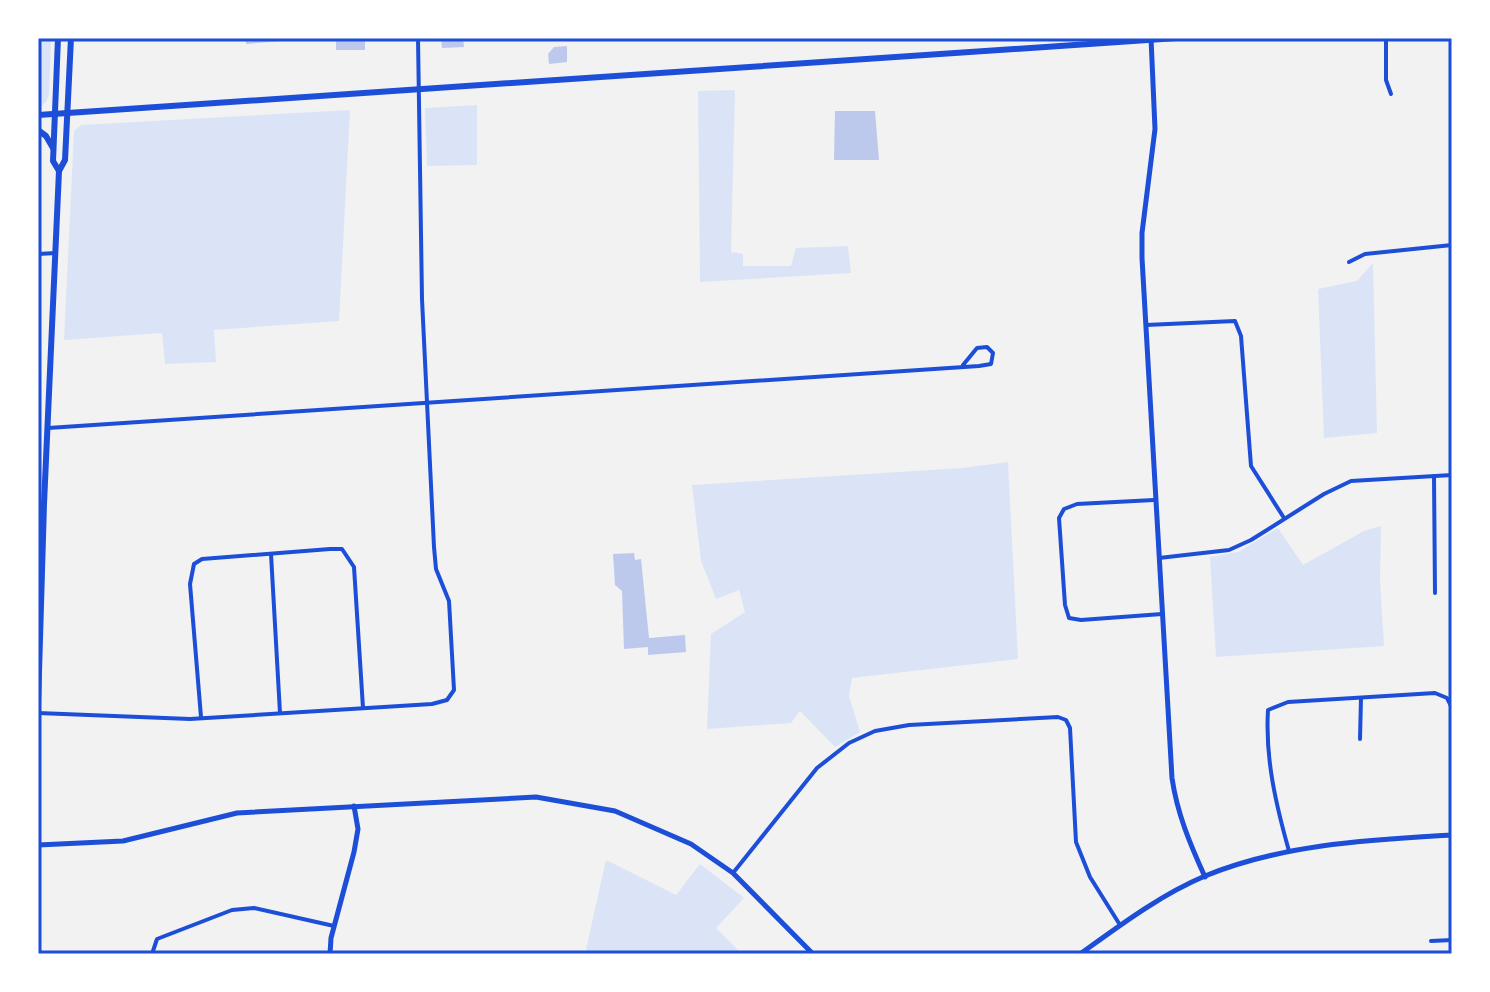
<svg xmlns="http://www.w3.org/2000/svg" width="1490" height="992" font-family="'Alegreya Sans',sans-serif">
<rect width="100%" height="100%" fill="#f2f2f2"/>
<g fill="#dbe4f7">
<path d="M 38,38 L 51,38 L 49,94 L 46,102 L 40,107 L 38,104 Z"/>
<path d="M 735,90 L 731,252 L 743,254 L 743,266 L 791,266 L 796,248 L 848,246 L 851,273 L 700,282 L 698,91 Z"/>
<path d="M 477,105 L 477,165 L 427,166 L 425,108 Z"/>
<path d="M 350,110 L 339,321 L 214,330 L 216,362 L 165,364 L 162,333 L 64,340 L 74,131 L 81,125 Z"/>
<path d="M 1373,263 L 1377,433 L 1324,438 L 1318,289 L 1357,281 Z"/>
<path d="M 1008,462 L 1018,659 L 852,678 L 849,696 L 860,732 L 835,747 L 800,711 L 791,723 L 707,729 L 711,634 L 745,612 L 739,590 L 716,599 L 701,561 L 692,485 L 962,468 Z"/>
<path d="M 1381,526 L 1380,581 L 1384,646 L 1216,657 L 1210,557 L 1238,552 L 1278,528 L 1303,565 L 1364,531 Z"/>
<path d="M 606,860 L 676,895 L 700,864 L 744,898 L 716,928 L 742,954 L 585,954 Z"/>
</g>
<g fill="#bdc9ec">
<path d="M 246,38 L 295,38 L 295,40 L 246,44 Z"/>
<rect x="336" y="38" width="29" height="12"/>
<path d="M 441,38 L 463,38 L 464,47 L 442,48 Z"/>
<path d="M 567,46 L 567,62 L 549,64 L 548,54 L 554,47 Z"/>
<path d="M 835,111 L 875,111 L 879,160 L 834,160 Z"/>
<path d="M 634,553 L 635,560 L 641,559 L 649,638 L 685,635 L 686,652 L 648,655 L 648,647 L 624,649 L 622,591 L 615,585 L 613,554 Z"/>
</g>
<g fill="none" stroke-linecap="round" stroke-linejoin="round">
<g stroke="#1d4ed8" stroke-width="4">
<path d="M 1386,38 L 1386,80 L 1391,94"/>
<path d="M 38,254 L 56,253"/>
<path d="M 1349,262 L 1365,254 L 1452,245"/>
<path d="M 1146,325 L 1235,321 L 1241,336 L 1251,466 L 1284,518"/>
<path d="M 48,428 L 979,366 L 991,364 L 993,353 L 987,347 L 977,348 L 963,365"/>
<path d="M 1434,476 L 1435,593"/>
<path d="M 1154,500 L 1077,504 L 1064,509 L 1059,518 L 1065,605 L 1069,618 L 1081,620 L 1162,614"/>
<path d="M 271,554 L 280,713"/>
<path d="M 1159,558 L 1229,550 L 1251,540 L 1324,494 L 1351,481 L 1452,475"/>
<path d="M 38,713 L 190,719 L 432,704 L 447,700 L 454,690 L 449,601 L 436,569 L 434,547 L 422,299 L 418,38"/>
<path d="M 201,717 L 190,584 L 194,564 L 202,559 L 330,549 L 342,549 L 354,567 L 363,708"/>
<path d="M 1360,739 L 1361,698"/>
<path d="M 1289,851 C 1276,805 1265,758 1268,710 L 1288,702 L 1435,693 L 1447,698 L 1452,708"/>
<path d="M 733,873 L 817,768 L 849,743 L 875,731 L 909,725 L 1058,717 L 1066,720 L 1070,728 L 1076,842 L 1090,877 L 1120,925"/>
<path d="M 1431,941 L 1452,940"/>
<path d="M 152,954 L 157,939 L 232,910 L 254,908 L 334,926"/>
</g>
<g stroke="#1d4ed8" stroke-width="5">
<path d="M 1151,38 L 1155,129 L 1142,233 L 1142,258 L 1172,778 C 1177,813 1190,844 1205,877"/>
<path d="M 38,845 L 123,841 L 237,813 L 536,797 L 615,811 L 691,844 L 733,873 L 813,954"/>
<path d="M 330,954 L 331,938 L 354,852 L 358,829 L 354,806"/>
<path d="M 1080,954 C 1119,926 1160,895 1205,876 C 1283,844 1369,840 1452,835"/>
</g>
<g stroke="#1d4ed8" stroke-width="6">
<path d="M 58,38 L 53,161 L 59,171"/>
<path d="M 38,115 L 1177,38"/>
<path d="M 38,130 L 46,136 L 53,148"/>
<path d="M 38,706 L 44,504 L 59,171 L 65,160 L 71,38"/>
</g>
</g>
<rect width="1490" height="992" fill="none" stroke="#ffffff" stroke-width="80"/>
<rect x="40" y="40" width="1410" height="912" fill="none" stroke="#1d4ed8" stroke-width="3"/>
</svg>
